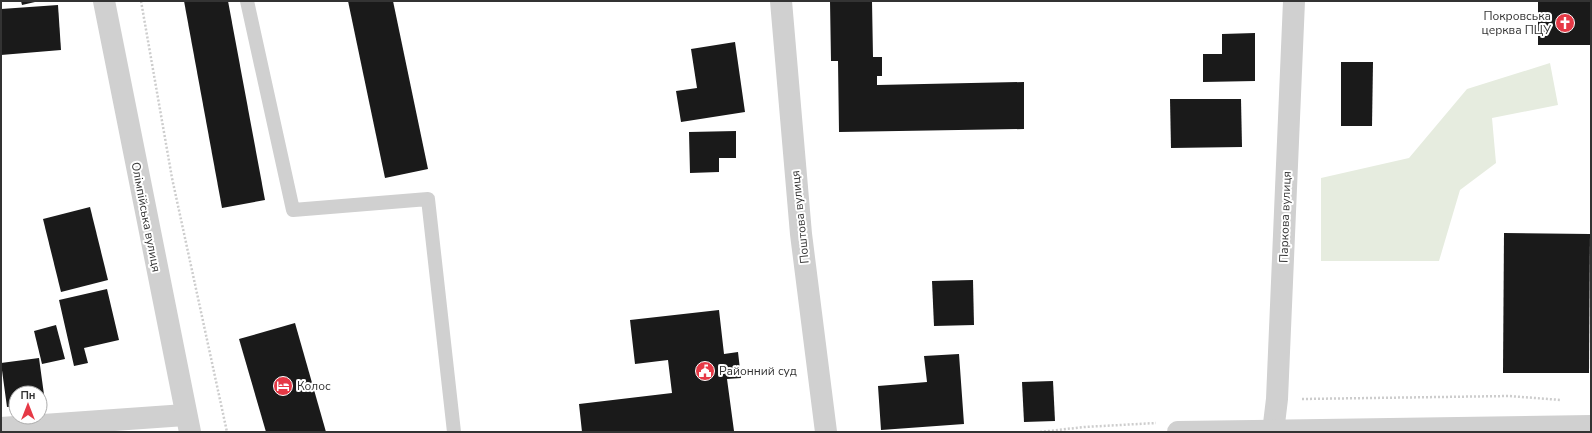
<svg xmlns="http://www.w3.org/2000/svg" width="1592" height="433" font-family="'Nunito Sans',sans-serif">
<rect width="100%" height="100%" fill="#fff"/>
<path fill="#e6ecdf" d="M 1550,63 L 1558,105 L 1492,118 L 1496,163 L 1460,190 L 1439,261 L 1321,261 L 1321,178 L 1409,158 L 1467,89 Z"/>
<g fill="#1a1a1a">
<path d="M 21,1 L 35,1 L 35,2 L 22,5 Z"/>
<path d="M 184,1 L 228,1 L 265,200 L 222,208 Z"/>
<path d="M 348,1 L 393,1 L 428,169 L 385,178 Z"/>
<path d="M 830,1 L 872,1 L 873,57 L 882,57 L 882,76 L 877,76 L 877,85 L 1024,82 L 1024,129 L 839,132 L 838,61 L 831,61 Z"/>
<rect x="1538" y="1" width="53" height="44"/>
<path d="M 58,5 L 61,50 L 1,55 L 1,9 Z"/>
<path d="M 1255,33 L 1255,81 L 1203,82 L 1203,54 L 1222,54 L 1222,34 Z"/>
<path d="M 735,42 L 745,112 L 681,122 L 676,91 L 697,88 L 691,49 Z"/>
<path d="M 1341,62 L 1373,62 L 1372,126 L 1341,126 Z"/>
<path d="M 1170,99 L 1241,99 L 1242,147 L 1171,148 Z"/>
<path d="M 736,131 L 736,158 L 719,158 L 719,172 L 690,173 L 689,132 Z"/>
<path d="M 90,207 L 108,280 L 61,292 L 43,219 Z"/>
<path d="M 1504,233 L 1590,234 L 1589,373 L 1503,373 Z"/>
<path d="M 973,280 L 974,325 L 934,326 L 932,281 Z"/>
<path d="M 107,289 L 119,340 L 84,348 L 88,363 L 74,366 L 59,300 Z"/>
<path d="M 719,310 L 724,354 L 738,352 L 741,378 L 727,379 L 734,431 L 582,432 L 579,404 L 672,393 L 668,360 L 635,364 L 630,320 Z"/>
<path d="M 295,323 L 326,432 L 266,432 L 239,339 Z"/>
<path d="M 56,325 L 65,359 L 42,364 L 34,331 Z"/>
<path d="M 959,354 L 964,424 L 881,430 L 878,386 L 927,382 L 924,356 Z"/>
<path d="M 39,358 L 45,402 L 40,403 L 40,393 L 16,393 L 16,406 L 7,407 L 1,363 Z"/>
<path d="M 1053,381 L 1055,421 L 1024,422 L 1022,382 Z"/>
</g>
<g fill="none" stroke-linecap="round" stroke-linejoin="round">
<g stroke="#cdcdcd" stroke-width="2.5" stroke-dasharray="2 2" stroke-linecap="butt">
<path d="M 141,1 L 172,178 L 227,432"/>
<path d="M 1302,399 L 1509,396 L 1561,400"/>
<path d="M 1040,432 L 1084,427 L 1156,423"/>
</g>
<path stroke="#d0d0d0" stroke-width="14" d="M 247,1 L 293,210 L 428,199 L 454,432"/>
<g stroke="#d0d0d0" stroke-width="22">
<path d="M 781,1 L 801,234 L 826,432"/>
<path d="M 1,428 L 185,415"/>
<path d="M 1273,432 L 1277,399 L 1294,1"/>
</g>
<g stroke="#d0d0d0" stroke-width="22">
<path d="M 104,1 L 190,432"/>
<path d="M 1178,432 L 1591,426"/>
</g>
</g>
<defs>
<symbol id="church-disc" viewBox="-11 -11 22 22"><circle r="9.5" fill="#e63946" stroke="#fff"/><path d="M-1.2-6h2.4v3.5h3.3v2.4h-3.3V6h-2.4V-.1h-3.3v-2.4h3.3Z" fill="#fff"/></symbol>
<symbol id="civic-disc" viewBox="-11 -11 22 22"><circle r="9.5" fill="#e63946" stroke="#fff"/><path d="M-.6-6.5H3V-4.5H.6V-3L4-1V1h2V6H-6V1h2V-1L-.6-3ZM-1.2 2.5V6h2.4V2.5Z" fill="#fff"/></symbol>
<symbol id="hotel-disc" viewBox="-11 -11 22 22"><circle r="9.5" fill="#e63946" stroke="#fff"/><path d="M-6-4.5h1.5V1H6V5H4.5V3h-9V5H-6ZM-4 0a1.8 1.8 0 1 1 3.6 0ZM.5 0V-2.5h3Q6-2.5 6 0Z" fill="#fff"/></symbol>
</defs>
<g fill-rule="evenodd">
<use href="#church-disc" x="1554" y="12" width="22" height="22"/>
<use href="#civic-disc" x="694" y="360" width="22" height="22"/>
<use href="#hotel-disc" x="272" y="375" width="22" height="22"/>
</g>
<g text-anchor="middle" stroke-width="4" stroke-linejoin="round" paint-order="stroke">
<g font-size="12" fill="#333" stroke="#fff" text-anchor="start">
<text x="1551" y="20" text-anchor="end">Покровська<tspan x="1551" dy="14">церква ПЦУ</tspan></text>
<text x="719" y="375">Районний суд</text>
<text x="297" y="390">Колос</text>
</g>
<g font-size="12" fill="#333" stroke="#fff">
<text transform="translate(146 217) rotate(79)" y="4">Олімпійська вулиця</text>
<text transform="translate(800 217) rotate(-96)" y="4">Поштова вулиця</text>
<text transform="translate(1285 217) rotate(-88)" y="4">Паркова вулиця</text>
</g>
</g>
<rect width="1592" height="433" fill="none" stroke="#333333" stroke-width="4"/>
<g transform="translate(28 405)"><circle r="19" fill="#ffffff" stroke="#adadad"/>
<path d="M0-3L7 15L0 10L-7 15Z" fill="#e63946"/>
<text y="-6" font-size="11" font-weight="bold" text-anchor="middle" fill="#333333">Пн</text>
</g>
</svg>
